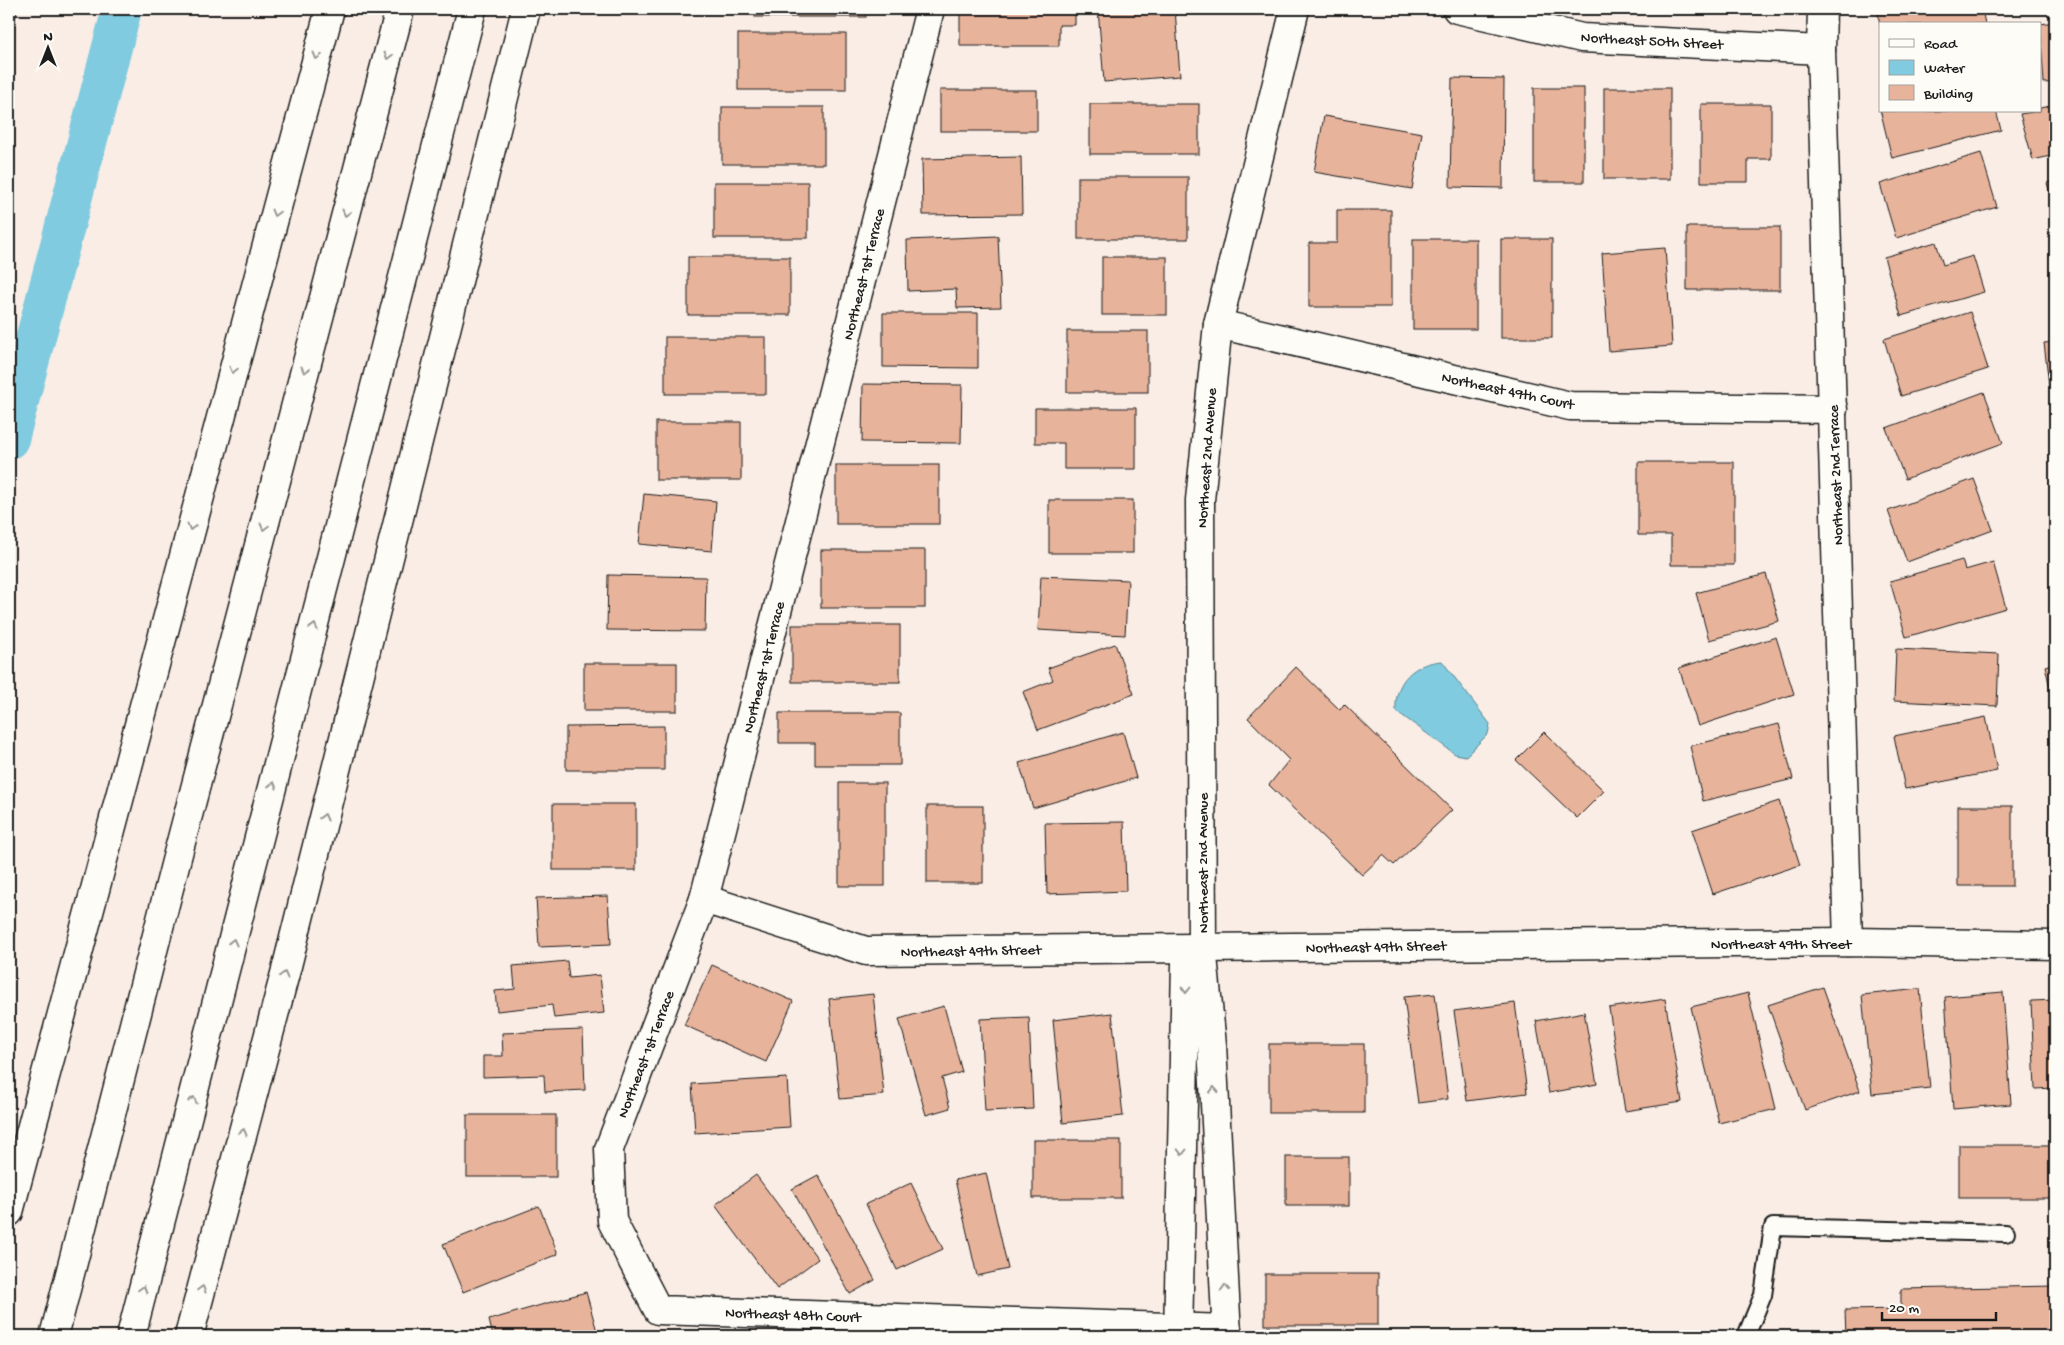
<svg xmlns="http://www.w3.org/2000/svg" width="2064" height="1345" font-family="'Gochi Hand',sans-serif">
<rect width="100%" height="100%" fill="#f9ede5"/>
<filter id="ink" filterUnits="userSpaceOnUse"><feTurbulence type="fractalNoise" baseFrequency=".02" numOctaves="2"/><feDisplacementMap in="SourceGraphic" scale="10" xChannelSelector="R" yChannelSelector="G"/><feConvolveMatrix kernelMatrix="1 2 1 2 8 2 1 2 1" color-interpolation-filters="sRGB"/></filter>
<g filter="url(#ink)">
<path fill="#80cbe0" stroke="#588592" d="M 1442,661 L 1490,724 L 1488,734 L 1466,756 L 1455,754 L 1396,711 C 1394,682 1413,663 1442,661 Z"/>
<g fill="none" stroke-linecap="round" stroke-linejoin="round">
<path stroke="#80cbe0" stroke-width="40" d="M 9,439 L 122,9"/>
</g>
<g fill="#e8b39b" stroke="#1c1c1c">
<path d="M 9,9 L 17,9 L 11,41 L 9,40 Z"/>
<rect x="755" y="9" width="111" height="8"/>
<path d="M 960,9 L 1075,9 L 1075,25 L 1059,25 L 1059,46 L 960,46 Z"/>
<path d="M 1098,9 L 1175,9 L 1180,76 L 1104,82 Z"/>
<path d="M 1903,9 L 1982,9 L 1985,24 L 1880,25 L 1878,14 Z"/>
<path d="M 2055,22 L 2055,82 L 2044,83 L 2040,24 Z"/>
<rect x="738" y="34" width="108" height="56"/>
<path d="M 1452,78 L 1504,79 L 1503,188 L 1450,187 Z"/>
<rect x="1534" y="88" width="50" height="94"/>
<rect x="1604" y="88" width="66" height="91"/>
<rect x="940" y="90" width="97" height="41"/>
<rect x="1090" y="104" width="109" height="50"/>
<path d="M 1701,104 L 1771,104 L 1771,159 L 1748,159 L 1748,182 L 1701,182 Z"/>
<path d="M 2055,105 L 2055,155 L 2033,160 L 2020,114 L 2040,111 L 2040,108 Z"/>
<rect x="722" y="107" width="102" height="57"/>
<path d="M 1880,109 L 1880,111 L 1996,111 L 2001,130 L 1892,158 Z"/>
<path d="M 1324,116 L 1422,133 L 1412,189 L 1314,172 Z"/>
<path d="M 1981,153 L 1997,207 L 1896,238 L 1880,184 Z"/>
<path d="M 1021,157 L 1022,214 L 923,215 L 922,159 Z"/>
<rect x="1078" y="177" width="110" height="62"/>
<path d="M 2055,180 L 2055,209 L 2047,183 Z"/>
<rect x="714" y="182" width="94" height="56"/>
<path d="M 1337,210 L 1391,210 L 1391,307 L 1309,307 L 1309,243 L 1337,243 Z"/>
<rect x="1687" y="227" width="93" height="63"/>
<path d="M 998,236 L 1001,307 L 957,308 L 956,289 L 908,291 L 907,240 Z"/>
<rect x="1413" y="239" width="63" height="90"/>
<rect x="1501" y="239" width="51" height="99"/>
<path d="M 1936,242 L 1943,265 L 1973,256 L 1984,292 L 1901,316 L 1884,257 Z"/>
<path d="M 1665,248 L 1672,346 L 1609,351 L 1602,253 Z"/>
<rect x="688" y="257" width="102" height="58"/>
<rect x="1102" y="257" width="65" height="58"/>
<path d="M 1970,312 L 1988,369 L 1901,396 L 1884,339 Z"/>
<path d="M 883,313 L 978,313 L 978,368 L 883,367 Z"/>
<rect x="1067" y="331" width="81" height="61"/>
<rect x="665" y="337" width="101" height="57"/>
<path d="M 2055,342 L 2055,384 L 2049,385 L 2044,343 Z"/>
<path d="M 863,384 L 962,385 L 961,443 L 862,442 Z"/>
<path d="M 1984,392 L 2003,443 L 1905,479 L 1886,428 Z"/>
<path d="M 1035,408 L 1136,408 L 1136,469 L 1064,469 L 1064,443 L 1035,443 Z"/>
<rect x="656" y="422" width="85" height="58"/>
<path d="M 1638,462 L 1734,462 L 1734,565 L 1671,565 L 1671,535 L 1638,535 Z"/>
<rect x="836" y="465" width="103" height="59"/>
<path d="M 1974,479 L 1993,530 L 1907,562 L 1888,511 Z"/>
<path d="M 644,494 L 716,501 L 712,551 L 639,544 Z"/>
<rect x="1049" y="500" width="84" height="53"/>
<rect x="821" y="550" width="104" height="58"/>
<path d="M 1962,560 L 1965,570 L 1993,562 L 2006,608 L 1906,637 L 1890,581 Z"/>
<path d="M 1766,574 L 1779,621 L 1709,640 L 1696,593 Z"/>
<path d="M 608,575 L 706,577 L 705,631 L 607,630 Z"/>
<path d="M 1041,576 L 1128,580 L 1125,635 L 1038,630 Z"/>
<rect x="792" y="625" width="108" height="57"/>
<path d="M 1776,637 L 1794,694 L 1698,726 L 1679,668 Z"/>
<path d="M 1115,644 L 1134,694 L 1038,730 L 1023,692 L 1053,680 L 1048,668 Z"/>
<path d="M 1896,649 L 1999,654 L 1997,706 L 1894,701 Z"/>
<rect x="584" y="663" width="93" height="48"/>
<path d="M 2055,663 L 2055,709 L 2045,666 Z"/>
<path d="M 1296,667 L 1340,710 L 1344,704 L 1452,810 L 1394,865 L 1383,855 L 1362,875 L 1269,785 L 1289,760 L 1248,718 Z"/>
<path d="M 779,713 L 900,713 L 900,765 L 815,765 L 815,743 L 779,743 Z"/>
<path d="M 1986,717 L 1997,771 L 1905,789 L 1894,736 Z"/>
<path d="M 1779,724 L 1793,779 L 1703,801 L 1690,746 Z"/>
<path d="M 664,726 L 664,770 L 566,770 L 566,727 Z"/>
<path d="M 1123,732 L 1136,778 L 1033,808 L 1019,763 Z"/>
<path d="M 1544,732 L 1604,791 L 1577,818 L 1516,760 Z"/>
<rect x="839" y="783" width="46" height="103"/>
<path d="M 1779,801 L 1800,865 L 1713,894 L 1692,830 Z"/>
<rect x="553" y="804" width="83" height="66"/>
<rect x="927" y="806" width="56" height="77"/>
<rect x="1958" y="806" width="54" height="80"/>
<path d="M 1124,822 L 1126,891 L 1047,894 L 1045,823 Z"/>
<path d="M 608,896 L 611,944 L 539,947 L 536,898 Z"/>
<path d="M 567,961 L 569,978 L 600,975 L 604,1013 L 554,1018 L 552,1005 L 497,1011 L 495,991 L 515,989 L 513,966 Z"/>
<path d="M 712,965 L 793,1001 L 766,1062 L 684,1025 Z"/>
<path d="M 1823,987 L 1860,1091 L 1805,1110 L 1768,1005 Z"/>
<path d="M 1920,989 L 1930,1088 L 1872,1094 L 1862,995 Z"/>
<path d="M 2003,992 L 2011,1104 L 1953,1109 L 1945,997 Z"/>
<path d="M 1748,993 L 1776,1109 L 1719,1123 L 1691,1007 Z"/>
<path d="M 873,994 L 884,1095 L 840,1099 L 829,999 Z"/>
<path d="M 1435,994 L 1448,1099 L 1418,1103 L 1404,997 Z"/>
<path d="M 1665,999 L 1682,1102 L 1625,1111 L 1609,1008 Z"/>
<path d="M 2055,1000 L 2055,1088 L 2035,1089 L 2031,1001 Z"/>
<path d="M 1515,1003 L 1527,1093 L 1467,1101 L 1454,1011 Z"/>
<path d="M 944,1006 L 962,1072 L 942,1078 L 950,1108 L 926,1115 L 899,1019 Z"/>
<path d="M 1584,1012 L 1597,1084 L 1549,1093 L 1536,1021 Z"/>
<path d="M 1112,1013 L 1123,1116 L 1063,1123 L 1053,1020 Z"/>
<path d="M 1029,1017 L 1033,1109 L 985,1111 L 980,1019 Z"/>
<path d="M 583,1030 L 585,1090 L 545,1092 L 544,1075 L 483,1077 L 483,1056 L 503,1056 L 502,1033 Z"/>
<rect x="1269" y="1044" width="95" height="69"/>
<path d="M 787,1078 L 790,1127 L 695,1133 L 692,1084 Z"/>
<rect x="467" y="1115" width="89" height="62"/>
<rect x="1033" y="1140" width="88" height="58"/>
<rect x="1959" y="1145" width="95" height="53"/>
<rect x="1286" y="1157" width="63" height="49"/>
<path d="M 986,1173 L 1008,1269 L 977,1276 L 955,1180 Z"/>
<path d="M 756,1175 L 818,1259 L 777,1289 L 715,1205 Z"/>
<path d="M 818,1175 L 875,1280 L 850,1294 L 792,1189 Z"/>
<path d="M 911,1183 L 943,1249 L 897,1270 L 866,1204 Z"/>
<path d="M 539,1206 L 558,1254 L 463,1292 L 443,1244 Z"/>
<rect x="1265" y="1274" width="113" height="51"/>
<path d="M 2055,1286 L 2055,1336 L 1846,1336 L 1845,1310 L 1901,1309 L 1901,1289 Z"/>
<path d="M 586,1292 L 598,1335 L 493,1336 L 489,1320 Z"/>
</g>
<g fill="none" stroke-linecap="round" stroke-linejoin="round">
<defs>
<path id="lane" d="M 1746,1336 L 1763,1295 L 1773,1227 L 2006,1233"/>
<g id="street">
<path d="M 930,9 L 704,899 L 609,1149 L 612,1221 L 658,1310 L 1227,1329"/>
<path d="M 1457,9 L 1582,38 L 1821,50"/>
<path d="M 1822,9 L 1821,50 L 1848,942"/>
<path d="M 1218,324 L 1570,406 L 1833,409"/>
<path d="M 704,899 L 866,951 L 1848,942 L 2055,945"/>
<path d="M 1178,1336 L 1186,963 L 1201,949"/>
<path d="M 1227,1336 L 1212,1045 L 1202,947 L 1200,500 L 1218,324 L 1295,9"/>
</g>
<g id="highway">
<path d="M 9,1212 L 330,9"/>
<path d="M 54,1336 L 176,861 L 400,9"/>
<path d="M 131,1336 L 472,9"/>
<path d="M 189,1336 L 287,966 L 526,9"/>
</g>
</defs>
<use href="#lane" stroke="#1c1c1c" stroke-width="20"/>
<use href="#street" stroke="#1c1c1c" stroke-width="31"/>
<use href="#highway" stroke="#1c1c1c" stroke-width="31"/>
<use href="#lane" stroke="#fdfcf7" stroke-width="16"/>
<use href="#street" stroke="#fdfcf7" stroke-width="28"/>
<use href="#highway" stroke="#fdfcf7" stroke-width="28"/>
</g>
<defs><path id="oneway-chevron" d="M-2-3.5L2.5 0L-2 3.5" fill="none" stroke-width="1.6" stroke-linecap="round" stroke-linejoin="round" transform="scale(1.25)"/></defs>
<g stroke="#989794">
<use href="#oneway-chevron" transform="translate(317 56) rotate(105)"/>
<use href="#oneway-chevron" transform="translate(388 56) rotate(105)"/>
<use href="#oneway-chevron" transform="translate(275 213) rotate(105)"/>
<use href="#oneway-chevron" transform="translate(346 213) rotate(105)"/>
<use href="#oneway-chevron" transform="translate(233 370) rotate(105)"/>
<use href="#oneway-chevron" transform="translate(305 370) rotate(105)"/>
<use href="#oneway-chevron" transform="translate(191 527) rotate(105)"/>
<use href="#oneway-chevron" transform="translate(264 527) rotate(105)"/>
<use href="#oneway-chevron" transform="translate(314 627) rotate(-76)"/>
<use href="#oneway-chevron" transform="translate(273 785) rotate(-76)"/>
<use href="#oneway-chevron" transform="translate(324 817) rotate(-76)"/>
<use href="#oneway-chevron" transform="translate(233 942) rotate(-76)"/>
<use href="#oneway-chevron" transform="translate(284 975) rotate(-75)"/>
<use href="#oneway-chevron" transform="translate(1186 990) rotate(91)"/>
<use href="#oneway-chevron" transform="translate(1214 1090) rotate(-93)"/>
<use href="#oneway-chevron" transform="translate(193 1100) rotate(-76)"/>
<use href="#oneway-chevron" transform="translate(243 1132) rotate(-75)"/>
<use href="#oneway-chevron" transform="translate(1182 1152) rotate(91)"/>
<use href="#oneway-chevron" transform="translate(1225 1288) rotate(-93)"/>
<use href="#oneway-chevron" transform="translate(143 1289) rotate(-75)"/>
<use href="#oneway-chevron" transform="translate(202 1289) rotate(-75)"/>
</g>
</g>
<g text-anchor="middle" stroke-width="4.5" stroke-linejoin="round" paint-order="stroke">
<g font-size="15" fill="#1c1c1c" stroke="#fdfcf7">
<text transform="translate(1652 40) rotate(3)" y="5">Northeast 50th Street</text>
<text transform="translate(863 274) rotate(-76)" y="5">Northeast 1st Terrace</text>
<text transform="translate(1508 390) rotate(12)" y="5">Northeast 49th Court</text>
<text transform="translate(1206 458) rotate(-86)" y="5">Northeast 2nd Avenue</text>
<text transform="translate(1835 475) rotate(-92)" y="5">Northeast 2nd Terrace</text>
<text transform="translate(763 667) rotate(-76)" y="5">Northeast 1st Terrace</text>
<text transform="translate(1202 863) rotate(-90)" y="5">Northeast 2nd Avenue</text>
<text x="1781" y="948">Northeast 49th Street</text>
<text transform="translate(1376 946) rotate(-1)" y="5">Northeast 49th Street</text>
<text transform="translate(971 950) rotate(-1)" y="5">Northeast 49th Street</text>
<text transform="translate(645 1054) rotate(-69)" y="5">Northeast 1st Terrace</text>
<text transform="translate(793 1314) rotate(2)" y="5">Northeast 48th Court</text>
</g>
</g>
<rect width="2064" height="1345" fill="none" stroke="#fdfcf7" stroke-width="30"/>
<rect x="15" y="15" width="2034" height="1315" fill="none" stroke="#1c1c1c" stroke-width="2" filter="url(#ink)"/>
<rect x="1879" y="22" width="162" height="90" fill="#fdfcf7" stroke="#a3a29f"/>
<rect x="1889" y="39" width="25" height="8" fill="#fdfcf7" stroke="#a3a29f"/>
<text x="1924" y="48" font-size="15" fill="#1c1c1c">Road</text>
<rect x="1889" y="60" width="25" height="15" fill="#80cbe0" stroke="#a3a29f"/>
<text x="1924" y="72" font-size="15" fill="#1c1c1c">Water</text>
<rect x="1889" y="85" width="25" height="15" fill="#e8b39b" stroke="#a3a29f"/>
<text x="1924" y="98" font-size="15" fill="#1c1c1c">Building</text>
<g transform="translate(48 48)" stroke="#fdfcf7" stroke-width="4" paint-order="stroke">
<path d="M0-4L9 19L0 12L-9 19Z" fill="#1c1c1c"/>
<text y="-8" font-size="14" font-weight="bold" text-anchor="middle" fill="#1c1c1c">N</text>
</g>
<path d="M1882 1312v8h114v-8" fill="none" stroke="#1c1c1c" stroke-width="2.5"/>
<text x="1889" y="1312" font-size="15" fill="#1c1c1c" stroke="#fdfcf7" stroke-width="4" paint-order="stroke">20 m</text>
</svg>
